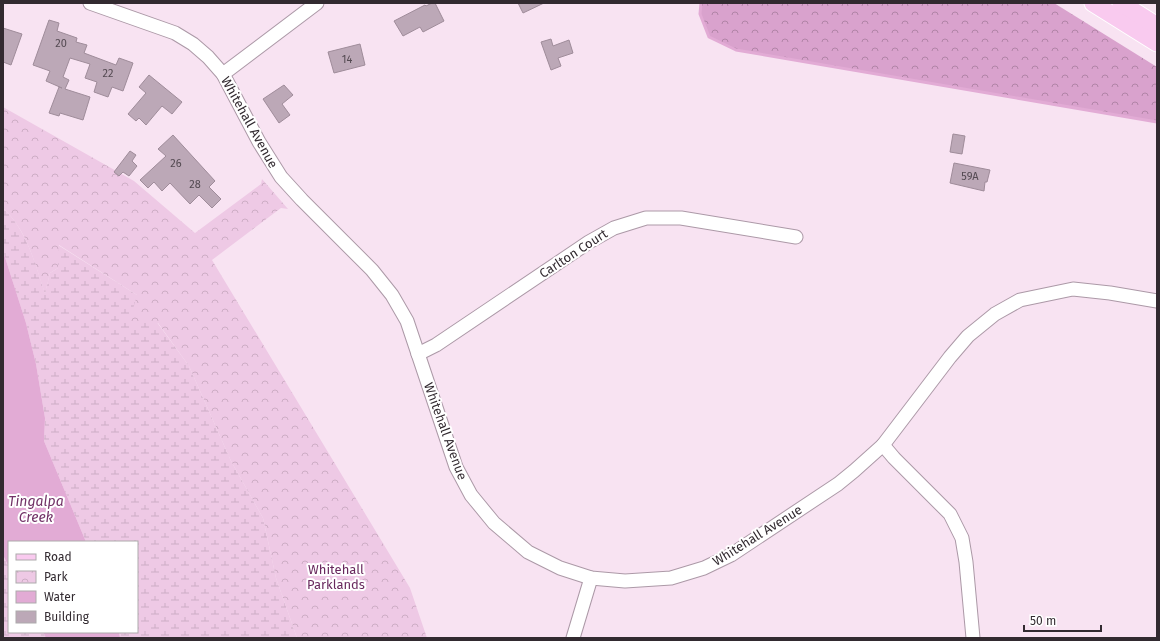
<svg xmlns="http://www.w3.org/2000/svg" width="1160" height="641" font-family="'Fira Sans',sans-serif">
<defs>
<pattern id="forest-crowns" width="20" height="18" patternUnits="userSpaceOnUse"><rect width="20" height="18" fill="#d9a2cd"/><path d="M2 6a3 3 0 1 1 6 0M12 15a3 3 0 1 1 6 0" fill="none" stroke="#b184a7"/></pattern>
<pattern id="wetland-marsh" width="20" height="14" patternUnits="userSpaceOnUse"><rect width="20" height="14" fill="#eec9e5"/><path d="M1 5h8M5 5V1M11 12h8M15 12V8" fill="none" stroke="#cdadc5"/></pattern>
<pattern id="park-crowns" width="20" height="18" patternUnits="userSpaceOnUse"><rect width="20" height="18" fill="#eec9e5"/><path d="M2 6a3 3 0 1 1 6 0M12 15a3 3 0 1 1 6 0" fill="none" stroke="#cdadc5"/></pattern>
</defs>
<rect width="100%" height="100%" fill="#f8e3f2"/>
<path fill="url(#forest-crowns)" d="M 701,3 L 1054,3 L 1157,67 L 1157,122 L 736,50 L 709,37 L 700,14 Z"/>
<g fill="url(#wetland-marsh)">
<path d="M 3,208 C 27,230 35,264 45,293 L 50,273 L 58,268 L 58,245 L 137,295 L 189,366 L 231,461 L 263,518 L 276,578 L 297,638 L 120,638 L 119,632 L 137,632 L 137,542 L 86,542 L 44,441 L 45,418 L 36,364 L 26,323 L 3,251 Z"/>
<path d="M 3,555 L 9,567 L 9,632 L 43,632 L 46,638 L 3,638 Z"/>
</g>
<path fill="url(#park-crowns)" d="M 3,107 L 134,181 L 195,233 L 261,184 L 262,179 L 288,209 L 281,208 L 212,260 L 410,588 L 427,638 L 297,638 L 276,578 L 263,518 L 231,461 L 189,366 L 158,323 L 129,323 L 137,295 L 59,245 L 58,268 L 50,273 L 45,294 C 35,264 27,230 3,208 Z"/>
<g fill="#e2abd5">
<path d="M 3,251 L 26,323 L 36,364 L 45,418 L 44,441 L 86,542 L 9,542 L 9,567 L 3,555 Z"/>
<path d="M 43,632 L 119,632 L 120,638 L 46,638 Z"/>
</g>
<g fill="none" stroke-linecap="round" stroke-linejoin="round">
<path stroke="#e2abd5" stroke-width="3" d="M 701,3 L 700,14 L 709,37 L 736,50 L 1157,122"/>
</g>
<g fill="#bca8b7" stroke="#9f8c9a">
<path d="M 432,3 L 435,3 L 444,21 L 423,32 L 420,27 L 403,36 L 394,21 L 425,5 L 426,6 Z"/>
<path d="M 518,3 L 544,3 L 523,13 Z"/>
<path d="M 49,20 L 59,23 L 57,31 L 77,38 L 76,42 L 87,45 L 84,53 L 116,65 L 119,58 L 133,63 L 123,91 L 112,87 L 108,97 L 94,92 L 97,82 L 85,78 L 90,64 L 70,58 L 63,77 L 69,80 L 65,89 L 90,97 L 83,120 L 60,113 L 59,116 L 49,113 L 59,87 L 62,88 L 46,81 L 50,71 L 33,65 Z"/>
<path d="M 3,28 L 22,34 L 11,65 L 3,62 Z"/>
<path d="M 551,39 L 553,46 L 569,40 L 573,53 L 558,58 L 561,66 L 551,70 L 541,42 Z"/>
<path d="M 360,44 L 365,65 L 334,73 L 328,52 Z"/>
<path d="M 149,75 L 182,102 L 172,114 L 162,106 L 146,125 L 139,118 L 136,121 L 128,114 L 146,93 L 139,87 Z"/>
<path d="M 284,85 L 293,95 L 282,104 L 290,115 L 279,123 L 263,99 Z"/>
<path d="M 953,134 L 965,136 L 962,154 L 950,152 Z"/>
<path d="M 173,135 L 215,181 L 209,187 L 221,199 L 212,208 L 199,195 L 190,204 L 170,183 L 162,191 L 154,182 L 148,188 L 140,180 L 166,156 L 158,149 Z"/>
<path d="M 130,151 L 136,155 L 132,161 L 137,166 L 129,176 L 123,172 L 119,176 L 114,172 Z"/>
<path d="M 954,163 L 990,170 L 987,182 L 985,182 L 984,191 L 950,183 Z"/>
</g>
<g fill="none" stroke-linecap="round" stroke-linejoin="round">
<defs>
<g id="minor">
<path d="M 90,3 L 175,33 L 193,44 L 208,57 L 223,74 L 259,142 L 281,177 L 302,200 L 372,270 L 392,295 L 407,321 L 456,467 L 471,495 L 494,523 L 528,552 L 560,568 L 591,578 L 625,581 L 671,578 L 704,568 L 731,555 L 838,484 L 854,471 L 883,445 L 950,357 L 968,336 L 995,314 L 1020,300 L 1073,289 L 1110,293 L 1157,301"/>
<path d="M 223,74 L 317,3"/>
<path d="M 418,354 L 436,345 L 589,242 L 614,228 L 646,218 L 681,218 L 796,237"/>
<path d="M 883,445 L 894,458 L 950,514 L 962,538 L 966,562 L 973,638"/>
<path d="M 573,638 L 591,578"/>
</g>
<g id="major">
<path d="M 1093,3 L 1157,43"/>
<path d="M 1121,3 L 1157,26"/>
</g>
</defs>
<use href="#minor" stroke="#ac99a7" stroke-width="15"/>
<use href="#major" stroke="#fff" stroke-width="19"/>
<use href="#minor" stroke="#fff" stroke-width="13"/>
<use href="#major" stroke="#f9caef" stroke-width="17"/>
</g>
<g text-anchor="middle" stroke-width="4" stroke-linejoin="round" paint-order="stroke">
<g font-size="11" fill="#544a52">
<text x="61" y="47">20</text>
<text x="347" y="63">14</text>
<text x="108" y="77">22</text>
<text x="176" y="167">26</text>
<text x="970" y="180">59A</text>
<text x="195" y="188">28</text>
</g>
<g font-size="13" fill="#322a30" stroke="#fff">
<text transform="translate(250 122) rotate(61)" y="5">Whitehall Avenue</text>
<text transform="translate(573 253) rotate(-33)" y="5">Carlton Court</text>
<text transform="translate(446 431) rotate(70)" y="5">Whitehall Avenue</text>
<text transform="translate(757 535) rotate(-32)" y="5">Whitehall Avenue</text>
</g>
<g font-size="13" fill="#68285d" stroke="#fff">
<text x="336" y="574">Whitehall<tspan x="336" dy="15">Parklands</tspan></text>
</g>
<g font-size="14" font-style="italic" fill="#723267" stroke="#fff">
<text x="36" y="506">Tingalpa<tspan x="36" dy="16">Creek</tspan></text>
</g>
</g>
<rect width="1160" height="641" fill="none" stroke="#322a30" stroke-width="8"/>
<rect x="8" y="541" width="130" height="92" fill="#ffffff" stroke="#adaaac"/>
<rect x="16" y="554" width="20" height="6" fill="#f9caef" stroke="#adaaac"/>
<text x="44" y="561" font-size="12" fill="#322a30">Road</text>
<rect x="16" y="571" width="20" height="12" fill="url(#park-crowns)" stroke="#adaaac"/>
<text x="44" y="581" font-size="12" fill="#322a30">Park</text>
<rect x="16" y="591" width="20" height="12" fill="#e2abd5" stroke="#adaaac"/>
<text x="44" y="601" font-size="12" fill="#322a30">Water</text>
<rect x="16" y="611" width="20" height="12" fill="#bca8b7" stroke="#adaaac"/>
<text x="44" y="621" font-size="12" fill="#322a30">Building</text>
<path d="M1024 625v6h77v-6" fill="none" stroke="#322a30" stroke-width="2"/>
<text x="1030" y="625" font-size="12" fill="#322a30" stroke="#ffffff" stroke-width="3" paint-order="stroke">50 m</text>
</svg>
